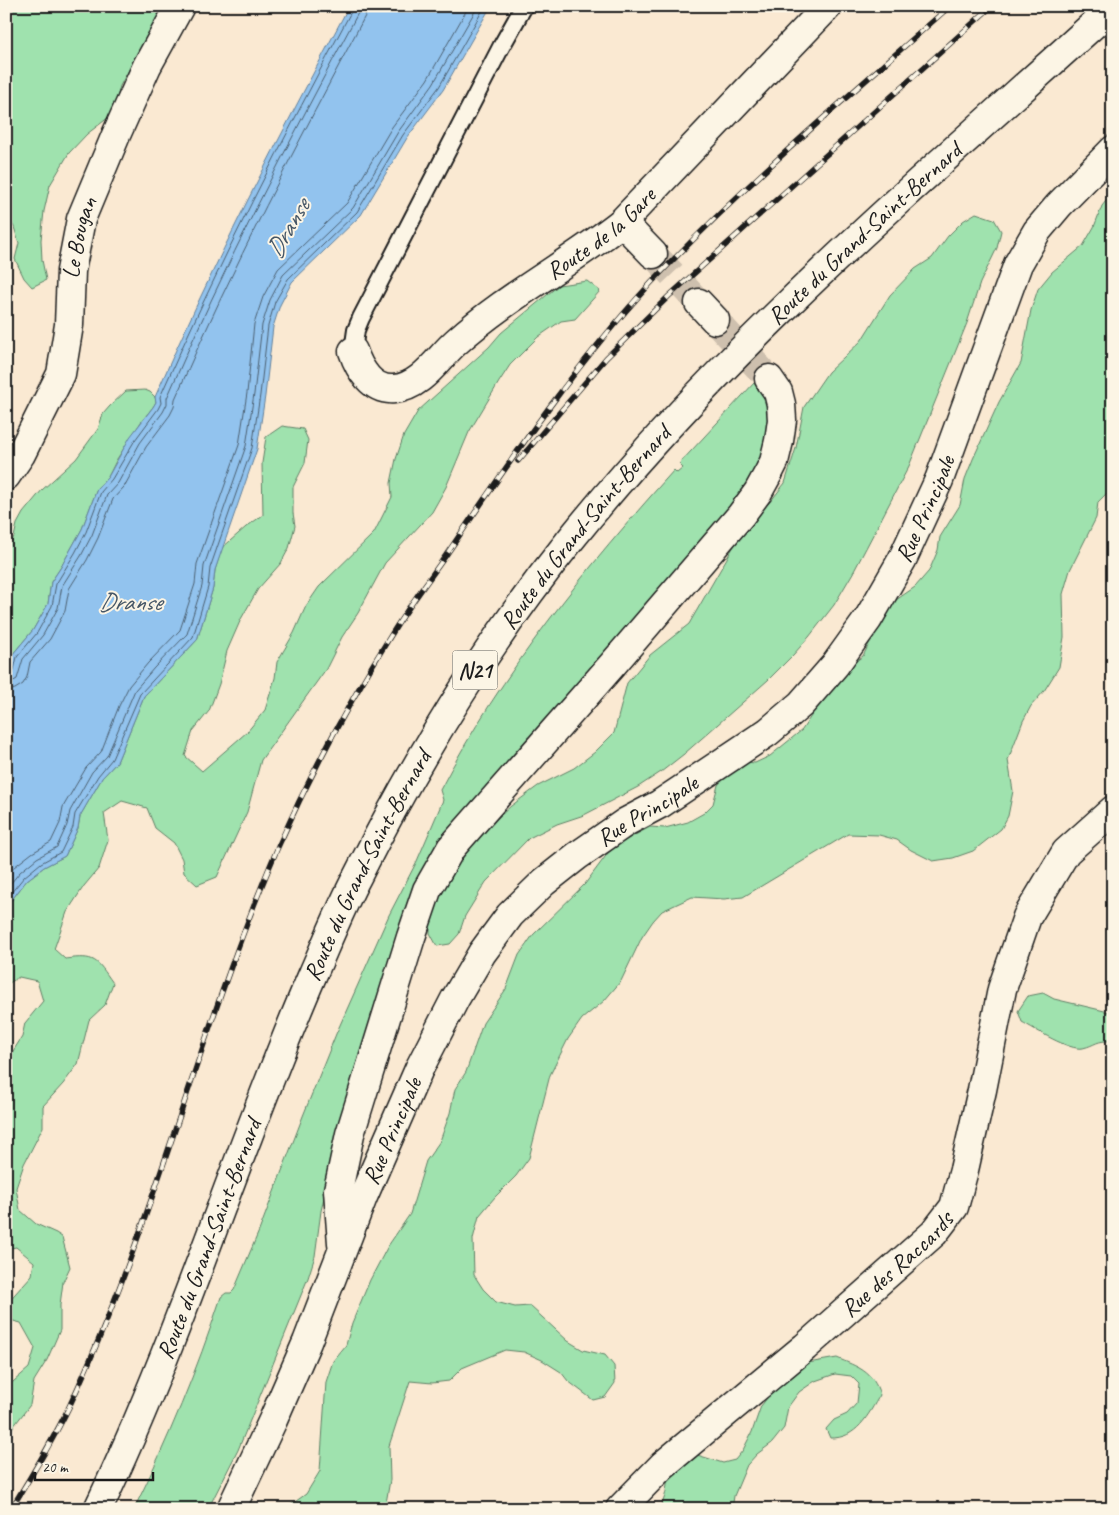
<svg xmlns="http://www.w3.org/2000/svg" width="1119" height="1515" font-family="Caveat,sans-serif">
<rect width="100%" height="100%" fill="#fae9d2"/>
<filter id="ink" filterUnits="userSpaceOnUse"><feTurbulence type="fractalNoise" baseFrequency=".02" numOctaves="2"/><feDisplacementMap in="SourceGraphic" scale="10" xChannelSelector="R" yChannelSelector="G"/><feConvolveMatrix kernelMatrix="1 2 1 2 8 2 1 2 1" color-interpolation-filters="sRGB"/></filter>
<g filter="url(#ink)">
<g fill="#9fe2ae" stroke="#5e7f65">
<path d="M 6,6 L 164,6 L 120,86 L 113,114 L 87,134 L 69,153 L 50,185 L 44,211 L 41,240 L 42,260 L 46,280 L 32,287 L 24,278 L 15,259 L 19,243 L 14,227 L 6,213 L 13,183 L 6,170 Z"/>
<path d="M 1113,192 L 1113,487 L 1098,502 L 1096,518 L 1070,570 L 1063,594 L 1064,637 L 1059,667 L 1044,691 L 1031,706 L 1023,721 L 1008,760 L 1013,791 L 1008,816 L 1001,829 L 973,851 L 953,858 L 933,861 L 911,850 L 897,840 L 879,835 L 848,834 L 743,897 L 724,899 L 692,897 L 662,911 L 653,921 L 642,937 L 621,981 L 604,1001 L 582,1019 L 568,1039 L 550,1075 L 529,1158 L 516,1176 L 495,1197 L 479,1216 L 473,1239 L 474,1275 L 483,1289 L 496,1302 L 515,1307 L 530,1306 L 568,1341 L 583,1350 L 605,1355 L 614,1366 L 615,1383 L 605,1397 L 593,1400 L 568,1381 L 561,1372 L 542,1360 L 524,1352 L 505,1350 L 462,1368 L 449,1381 L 432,1383 L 410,1381 L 389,1446 L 390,1480 L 385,1509 L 285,1509 L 306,1494 L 320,1471 L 326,1382 L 333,1361 L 346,1345 L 352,1323 L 370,1280 L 388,1246 L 410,1214 L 426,1161 L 440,1141 L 450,1113 L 455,1089 L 466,1072 L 483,1023 L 506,989 L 519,955 L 533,935 L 585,884 L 608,853 L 620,843 L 650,827 L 665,828 L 688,822 L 704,813 L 713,804 L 718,785 L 729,771 L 746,762 L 755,763 L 770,756 L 802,730 L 838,674 L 863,656 L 873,636 L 893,602 L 915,587 L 929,571 L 938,550 L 940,537 L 960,505 L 965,479 L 973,459 L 999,402 L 1021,363 L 1031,310 L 1038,289 L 1052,272 L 1083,246 L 1094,227 L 1102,206 Z"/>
<path d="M 976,213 L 994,219 L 1001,231 L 997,248 L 980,283 L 967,323 L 909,466 L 854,571 L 834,605 L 809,637 L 793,655 L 768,680 L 684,754 L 661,772 L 638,787 L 584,815 L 557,824 L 529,838 L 486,882 L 465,916 L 459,934 L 450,944 L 437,946 L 430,933 L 430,911 L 450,875 L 481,833 L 511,806 L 538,786 L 574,768 L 595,752 L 614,733 L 627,683 L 650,655 L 689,624 L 746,525 L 770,502 L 785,483 L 796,448 L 804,407 L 828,372 L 861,341 L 890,295 L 915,269 L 932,258 L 948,236 L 963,221 Z"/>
<path d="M 587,281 L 600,291 L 575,319 L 561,321 L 538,337 L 510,365 L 499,382 L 469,432 L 446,487 L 432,512 L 385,563 L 358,613 L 342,637 L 326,669 L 261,760 L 247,812 L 217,877 L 197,885 L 184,873 L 182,859 L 174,843 L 155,828 L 147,808 L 122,801 L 104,813 L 108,840 L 99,868 L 84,886 L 67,912 L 54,949 L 65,959 C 96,955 96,959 113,983 L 105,1005 L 89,1020 L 78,1064 L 63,1084 L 43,1106 L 43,1127 L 24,1164 L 16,1188 L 20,1210 L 36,1224 L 56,1233 L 62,1237 L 70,1267 L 63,1282 L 60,1305 L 60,1330 L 47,1360 L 34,1381 L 30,1405 L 6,1436 L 6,1388 L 29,1368 L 35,1348 L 21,1323 L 6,1319 L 6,1304 L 32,1275 L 34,1262 L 16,1247 L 6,1249 L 6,1062 L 22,1037 L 25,1023 L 43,1001 L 37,981 L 19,977 L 6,985 L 6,915 L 10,902 L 27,880 L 44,867 L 65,856 L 78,828 L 80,816 L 102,778 L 117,762 L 144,696 L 197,640 L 213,588 L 215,570 L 222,548 L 246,527 L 263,515 L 262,463 L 266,437 L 282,426 L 303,429 L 308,440 L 305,463 L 293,487 L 293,513 L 295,526 L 289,548 L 281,563 L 258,589 L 241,619 L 227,651 L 219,684 L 209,711 L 193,731 L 185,756 L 202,771 L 247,732 L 265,710 L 275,678 L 277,662 L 294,633 L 306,606 L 319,587 L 374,533 L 392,497 L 391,483 L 396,459 L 404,435 L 418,411 L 489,347 L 501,333 L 559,285 Z"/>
<path d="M 755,382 L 765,397 L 770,416 L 762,464 L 748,488 L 463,818 L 331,1166 L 321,1211 L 315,1256 L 308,1278 L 238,1450 L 208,1509 L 134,1509 C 168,1440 197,1370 221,1297 L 226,1293 L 231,1293 L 234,1290 L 259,1231 L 303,1116 L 336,1034 L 389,915 L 417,861 L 438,812 L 443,800 L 440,790 C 501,673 586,568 674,470 L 677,473 L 683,468 L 679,464 Z"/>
<path d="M 145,390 L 150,392 L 155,397 L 156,402 L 153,407 L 141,422 L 117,459 L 108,477 L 97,489 L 82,529 L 61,567 L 51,582 L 48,604 L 33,630 L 12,655 L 6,681 L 6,549 L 14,537 L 17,524 L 23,513 L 42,490 L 76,459 L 98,429 L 103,414 L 110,406 L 126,391 Z"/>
<path d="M 1043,993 L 1054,999 L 1113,1013 L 1113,1041 C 1096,1040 1096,1045 1083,1048 C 1069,1051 1035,1029 1022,1022 L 1018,1011 L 1028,996 Z"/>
<path d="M 837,1358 C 858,1367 873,1371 880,1395 C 868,1415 857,1439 830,1438 L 826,1429 L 834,1420 L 847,1414 L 857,1403 L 859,1384 L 851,1376 L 835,1374 L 815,1381 L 799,1392 L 788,1407 L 784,1428 L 772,1443 L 757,1454 L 747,1465 L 734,1496 L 732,1509 L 658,1509 C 667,1500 667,1483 668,1471 L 694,1454 L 723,1463 L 735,1460 L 743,1450 L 752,1432 L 761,1406 L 774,1389 L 802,1364 Z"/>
</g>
<path fill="#92c3ee" stroke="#63809a" d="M 349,6 L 491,6 L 443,90 L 407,138 L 361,215 L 292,282 L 280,305 L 273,327 L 265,396 L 257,449 L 215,570 L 213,588 L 197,640 L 144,696 L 117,762 L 102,778 L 80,816 L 78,828 L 65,856 L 44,867 L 27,880 L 10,902 L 6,915 L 6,681 L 12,655 L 33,630 L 48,604 L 51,582 L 61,567 L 82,529 L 97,489 L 108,477 L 130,437 L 153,407 L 156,402 L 155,397 C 213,264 280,135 349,6 Z"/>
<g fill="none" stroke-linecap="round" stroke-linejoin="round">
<g stroke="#4b5f70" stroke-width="1">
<path d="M 6,677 L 13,674 L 17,657 L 37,633 L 52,606 L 56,584 L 75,553 L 86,532 L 101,492 L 112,479 L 135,440 L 158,409 L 161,403 L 160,397 C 218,265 284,137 352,10 L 353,6"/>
<path d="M 6,683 L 12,682 L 17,679 L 23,659 L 43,635 L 58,608 L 62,586 L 81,556 L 92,535 L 107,495 L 118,483 L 140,443 L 163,412 L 167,404 L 167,398 C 224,266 290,140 358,13 L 359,6"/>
<path d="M 6,691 L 15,689 L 23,684 L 27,677 L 30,662 L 50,639 L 65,611 L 69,589 L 87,560 L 98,538 L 113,499 L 124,487 L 146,447 L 170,415 L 174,407 L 175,399 C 232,268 298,142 365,16 L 367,6"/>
<path d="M 6,877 L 14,867 L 32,853 L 51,842 L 60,823 L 63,807 L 86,768 L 101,752 L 119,706 L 129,686 L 148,663 L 180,630 L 195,584 L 197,564 L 239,445 L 247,393 L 254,324 L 263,297 L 278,269 L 347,203 L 392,127 L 427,80 L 469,6"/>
<path d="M 6,889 L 20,872 L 37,858 L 57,847 L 67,825 L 70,811 L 92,772 L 107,756 L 135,690 L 154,668 L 187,634 L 202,586 L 204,566 L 246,446 L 254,394 L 262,325 L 270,300 L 283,275 L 353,208 L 398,132 L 433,84 L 478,6"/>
<path d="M 6,899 L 24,877 L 41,863 L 61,852 L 73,827 L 75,814 L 98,776 L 112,759 L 140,694 L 193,637 L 208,587 L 210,568 L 252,448 L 260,395 L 268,326 L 275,302 L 288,279 L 357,212 L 403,135 L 439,87 L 485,6"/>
</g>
<g stroke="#cec0ae" stroke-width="28" stroke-dasharray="28 14" stroke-linecap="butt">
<path d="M 653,254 L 699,303"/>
<path d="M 715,320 L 769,379"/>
</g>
<defs>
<path id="lane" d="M 353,351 L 356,330 L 361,318 L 501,47 L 524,6"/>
<g id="street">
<path d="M 622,222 L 653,254"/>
<path d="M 699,303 L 715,320"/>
<path id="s1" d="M 353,351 C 359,369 372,391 394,389 C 421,387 438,358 456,342 C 507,296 569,264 622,222 L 828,6"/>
<path id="s2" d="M 6,476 L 21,454 L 61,374 L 69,325 L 71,271 L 81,219 L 116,135 L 147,66 L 180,6"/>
<path d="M 342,1243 L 338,1190 L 350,1134 L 411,937 L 427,890 L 451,848 L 613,664 L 741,515 L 758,492 L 769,472 L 774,462 L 779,441 L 782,420 L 781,404 L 778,392 L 769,379"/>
<path id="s3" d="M 231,1509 L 273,1420 L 307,1342 L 363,1197 L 419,1069 L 455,999 L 482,953 L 510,915 L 544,882 L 577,856 L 626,822 L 660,804 L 768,732 L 801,704 L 835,665 L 868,619 L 902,560 L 939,480 L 1018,264 L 1037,231 L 1059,205 L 1113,150"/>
</g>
<g id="secondary">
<path id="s4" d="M 620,1509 L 663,1465 L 805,1347 L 934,1233 L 954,1207 L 964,1170 L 982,1090 L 1002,989 L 1027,917 L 1066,852 L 1113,810"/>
</g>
<g id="primary">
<path id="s5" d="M 98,1509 C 181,1336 236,1152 312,976 C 327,942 341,907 358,875 C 418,756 488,642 571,539 C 730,341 926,177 1113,7"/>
</g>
</defs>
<use href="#lane" stroke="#1c1c1c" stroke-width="20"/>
<use href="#street" stroke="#1c1c1c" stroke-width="31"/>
<use href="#secondary" stroke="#1c1c1c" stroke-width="31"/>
<use href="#primary" stroke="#1c1c1c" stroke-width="31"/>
<use href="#lane" stroke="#fcf5e5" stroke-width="16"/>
<use href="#street" stroke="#fcf5e5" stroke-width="28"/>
<use href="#secondary" stroke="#fcf5e5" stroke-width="28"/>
<use href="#primary" stroke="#fcf5e5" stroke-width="28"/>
<defs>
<g id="rail">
<path d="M 518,461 L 606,358 L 669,296 L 992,6"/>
<path d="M 11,1509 C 32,1475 52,1442 69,1407 C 154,1226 199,1030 278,847 C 311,773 350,700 393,632 C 412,601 435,572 455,542 C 516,452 577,363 651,283 C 744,184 849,96 950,6"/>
</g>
</defs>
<use href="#rail" stroke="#1c1c1c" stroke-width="5.5"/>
<use href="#rail" stroke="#fcf5e5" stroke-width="4" stroke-dasharray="11" stroke-linecap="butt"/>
</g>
</g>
<g text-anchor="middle" stroke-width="4" stroke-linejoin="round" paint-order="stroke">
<rect fill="#fcf5e5" stroke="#5f5d58" stroke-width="1" x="452.5" y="650.5" width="45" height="39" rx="4"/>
<g font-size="22" font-weight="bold" fill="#1c1c1c">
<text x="475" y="678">N21</text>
</g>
<g font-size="24" fill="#1c1c1c" stroke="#fcf5e5">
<text dy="8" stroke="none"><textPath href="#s1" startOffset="321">Route de la Gare</textPath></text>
<text dy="8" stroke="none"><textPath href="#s5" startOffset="1508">Route du Grand-Saint-Bernard</textPath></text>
<text dy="8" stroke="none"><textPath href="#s2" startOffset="254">Le Bougan</textPath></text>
<text dy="8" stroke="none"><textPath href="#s3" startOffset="1251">Rue Principale</textPath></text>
<text dy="8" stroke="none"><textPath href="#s5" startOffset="1102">Route du Grand-Saint-Bernard</textPath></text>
<text dy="8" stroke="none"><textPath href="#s3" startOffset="831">Rue Principale</textPath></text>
<text dy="8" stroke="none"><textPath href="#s5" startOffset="698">Route du Grand-Saint-Bernard</textPath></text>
<text dy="8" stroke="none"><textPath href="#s3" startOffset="411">Rue Principale</textPath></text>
<text dy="8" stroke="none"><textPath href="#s5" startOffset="292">Route du Grand-Saint-Bernard</textPath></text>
<text dy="8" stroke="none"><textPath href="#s4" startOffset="370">Rue des Raccards</textPath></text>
</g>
<g font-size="25" font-style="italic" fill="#455666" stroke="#fcf5e5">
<text transform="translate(287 228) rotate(-60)" y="9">Dranse</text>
<text x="130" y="610">Dranse</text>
</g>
</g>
<rect width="1119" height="1515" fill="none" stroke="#fcf5e5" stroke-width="25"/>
<rect x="12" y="12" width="1094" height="1490" fill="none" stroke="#1c1c1c" stroke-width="2" filter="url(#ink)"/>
<path d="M35 1472v8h118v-8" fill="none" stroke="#1c1c1c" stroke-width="2.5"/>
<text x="42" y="1472" font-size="15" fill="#1c1c1c" stroke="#fcf5e5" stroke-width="4" paint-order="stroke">20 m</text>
</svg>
